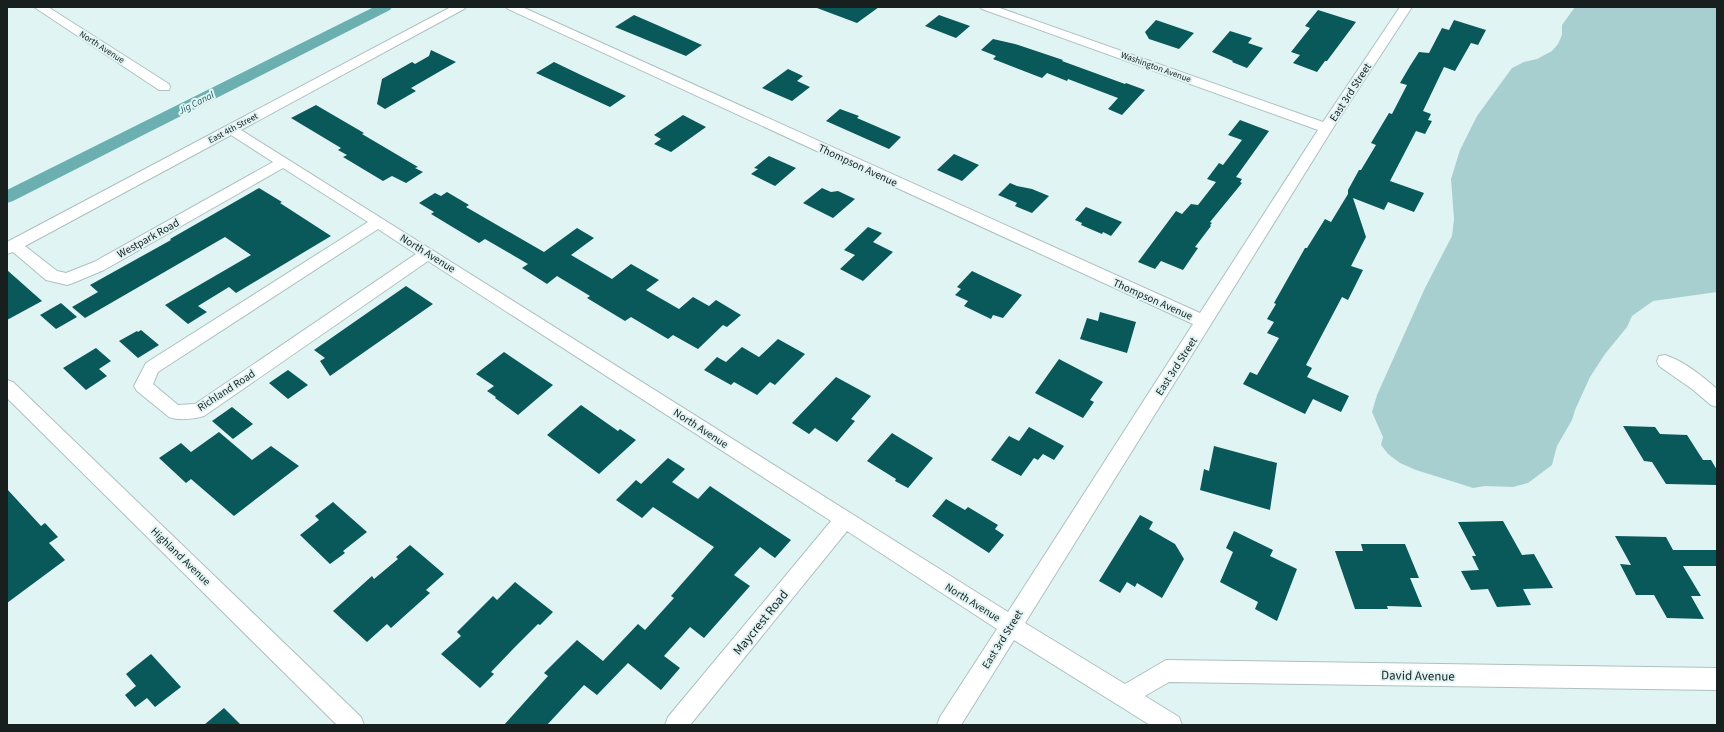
<svg xmlns="http://www.w3.org/2000/svg" width="1724" height="732" font-family="'Source Sans 3',sans-serif">
<rect width="100%" height="100%" fill="#e1f4f4"/>
<path fill="#a8cfd0" d="M 1575,7 L 1717,7 L 1717,292 L 1653,301 L 1632,316 L 1627,327 L 1605,354 L 1590,377 L 1575,410 L 1572,420 L 1557,446 L 1552,465 L 1528,483 L 1513,487 L 1485,486 L 1473,488 L 1467,486 L 1416,470 L 1400,463 L 1388,454 L 1381,445 L 1383,437 L 1372,412 L 1377,395 L 1425,288 L 1452,236 L 1454,219 L 1451,179 L 1460,150 L 1477,116 L 1512,68 L 1524,62 L 1537,59 L 1552,51 L 1558,44 L 1562,35 L 1562,25 Z"/>
<g fill="none" stroke-linecap="round" stroke-linejoin="round">
<path fill="#6cafb1" fill-rule="evenodd" d="M 374,7 L 392,7 L 390,10 L 13,201 L 7,203 L 7,190 Z"/>
</g>
<g fill="#09585a">
<path d="M 818,7 L 879,7 L 857,23 L 817,8 Z"/>
<path d="M 1318,10 L 1356,22 L 1327,61 L 1325,61 L 1317,72 L 1293,63 L 1300,55 L 1291,52 L 1310,28 L 1305,26 Z"/>
<path d="M 634,15 L 657,25 L 702,45 L 686,56 L 615,27 Z"/>
<path d="M 939,15 L 970,26 L 956,38 L 925,26 Z"/>
<path d="M 1156,20 L 1194,33 L 1179,49 L 1149,39 L 1145,32 Z"/>
<path d="M 1454,20 L 1486,30 L 1478,45 L 1471,43 L 1455,71 L 1444,67 L 1423,111 L 1431,114 L 1428,120 L 1432,121 L 1425,134 L 1416,131 L 1390,181 L 1424,193 L 1414,212 L 1388,202 L 1384,210 L 1353,198 L 1366,237 L 1351,266 L 1363,270 L 1348,300 L 1342,297 L 1306,365 L 1312,368 L 1307,377 L 1349,396 L 1341,412 L 1313,399 L 1305,414 L 1243,384 L 1250,372 L 1257,375 L 1279,338 L 1267,333 L 1274,322 L 1267,319 L 1276,304 L 1274,303 L 1305,248 L 1307,248 L 1325,219 L 1331,222 L 1348,194 L 1348,190 L 1359,170 L 1361,170 L 1376,145 L 1371,143 L 1389,113 L 1392,114 L 1407,85 L 1400,83 L 1410,66 L 1419,52 L 1429,53 L 1442,28 L 1449,30 Z"/>
<path d="M 1230,31 L 1252,38 L 1248,43 L 1263,48 L 1247,68 L 1232,62 L 1233,61 L 1212,52 Z"/>
<path d="M 993,39 L 1015,44 L 1063,60 L 1062,61 L 1125,84 L 1126,83 L 1145,90 L 1122,115 L 1108,109 L 1118,98 L 1068,79 L 1067,81 L 1047,73 L 1042,78 L 993,59 L 996,56 L 981,50 Z"/>
<path d="M 431,50 L 456,62 L 411,88 L 416,91 L 385,109 L 377,104 L 382,79 L 412,62 L 415,64 L 429,56 Z"/>
<path d="M 554,62 L 581,75 L 626,96 L 610,107 L 536,73 Z"/>
<path d="M 788,69 L 803,76 L 797,81 L 810,87 L 792,101 L 762,88 Z"/>
<path d="M 316,105 L 364,133 L 362,134 L 418,167 L 415,168 L 423,172 L 406,183 L 392,176 L 383,181 L 343,157 L 347,155 L 338,150 L 341,148 L 291,118 Z"/>
<path d="M 840,109 L 859,116 L 857,118 L 901,137 L 889,149 L 826,121 Z"/>
<path d="M 683,115 L 706,127 L 671,152 L 654,144 L 661,139 L 654,135 Z"/>
<path d="M 1240,120 L 1269,131 L 1236,177 L 1242,179 L 1240,182 L 1242,183 L 1210,222 L 1212,223 L 1210,225 L 1211,226 L 1195,247 L 1198,248 L 1183,270 L 1161,261 L 1155,269 L 1138,262 L 1176,211 L 1182,214 L 1191,204 L 1198,205 L 1216,182 L 1207,179 L 1219,163 L 1223,165 L 1242,140 L 1228,135 Z"/>
<path d="M 954,154 L 979,165 L 962,181 L 937,170 Z"/>
<path d="M 769,156 L 796,168 L 775,186 L 751,174 L 758,169 L 754,168 Z"/>
<path d="M 1010,183 L 1017,186 L 1032,189 L 1049,196 L 1032,213 L 1015,206 L 1017,203 L 998,195 Z"/>
<path d="M 259,188 L 282,202 L 280,203 L 331,236 L 236,293 L 229,287 L 198,306 L 207,312 L 188,324 L 165,305 L 251,255 L 225,237 L 85,318 L 72,307 L 98,292 L 90,285 L 171,240 L 170,239 Z"/>
<path d="M 822,188 L 831,192 L 838,191 L 855,199 L 833,218 L 803,203 Z"/>
<path d="M 447,192 L 469,205 L 466,207 L 544,252 L 577,228 L 594,238 L 571,255 L 612,279 L 631,264 L 659,280 L 646,290 L 679,309 L 693,297 L 709,306 L 716,300 L 741,315 L 727,327 L 723,325 L 698,349 L 673,335 L 668,339 L 631,317 L 625,321 L 587,298 L 590,296 L 557,276 L 547,284 L 522,268 L 528,264 L 485,239 L 479,243 L 431,214 L 434,212 L 419,203 L 435,193 L 441,196 Z"/>
<path d="M 1086,207 L 1122,222 L 1111,236 L 1103,232 L 1102,234 L 1081,225 L 1082,223 L 1075,220 Z"/>
<path d="M 868,227 L 882,233 L 873,242 L 893,252 L 863,281 L 840,269 L 855,255 L 844,250 Z"/>
<path d="M 7,270 L 42,301 L 7,320 Z"/>
<path d="M 972,271 L 1022,295 L 1003,318 L 993,315 L 991,319 L 964,306 L 968,301 L 955,295 L 961,289 L 957,287 Z"/>
<path d="M 406,286 L 433,304 L 330,376 L 320,361 L 325,358 L 314,350 Z"/>
<path d="M 61,303 L 77,317 L 56,329 L 40,315 Z"/>
<path d="M 1100,312 L 1136,322 L 1127,353 L 1080,339 L 1087,318 L 1098,321 Z"/>
<path d="M 141,330 L 159,345 L 138,358 L 119,341 L 137,331 L 138,332 Z"/>
<path d="M 778,339 L 805,354 L 775,385 L 770,382 L 757,395 L 734,382 L 731,385 L 704,370 L 717,357 L 726,362 L 742,347 L 759,357 Z"/>
<path d="M 96,348 L 111,361 L 99,369 L 107,376 L 86,390 L 63,368 Z"/>
<path d="M 504,352 L 553,385 L 518,415 L 495,398 L 496,397 L 487,391 L 494,386 L 476,374 Z"/>
<path d="M 1059,359 L 1103,382 L 1090,400 L 1094,402 L 1083,418 L 1035,393 Z"/>
<path d="M 288,370 L 308,385 L 288,399 L 269,383 Z"/>
<path d="M 836,377 L 871,396 L 851,419 L 855,421 L 837,442 L 815,428 L 809,434 L 792,423 Z"/>
<path d="M 581,405 L 618,431 L 620,429 L 636,440 L 599,474 L 547,435 Z"/>
<path d="M 232,407 L 253,424 L 233,439 L 212,421 Z"/>
<path d="M 1623,426 L 1655,427 L 1660,434 L 1687,435 L 1703,460 L 1711,460 L 1717,470 L 1717,485 L 1666,484 L 1652,462 L 1644,461 Z"/>
<path d="M 1029,427 L 1064,446 L 1054,460 L 1043,454 L 1038,460 L 1034,458 L 1021,476 L 991,460 L 1009,436 L 1019,441 Z"/>
<path d="M 219,432 L 252,460 L 271,446 L 299,466 L 234,516 L 191,479 L 186,483 L 159,458 L 181,443 L 191,452 Z"/>
<path d="M 892,433 L 933,458 L 908,488 L 895,481 L 896,479 L 867,461 Z"/>
<path d="M 1214,446 L 1277,463 L 1270,510 L 1200,490 L 1204,469 L 1209,471 Z"/>
<path d="M 668,458 L 685,469 L 672,482 L 698,499 L 710,486 L 791,540 L 775,558 L 760,547 L 734,575 L 750,586 L 704,638 L 690,627 L 664,656 L 680,668 L 661,690 L 628,663 L 597,695 L 584,685 L 547,725 L 504,725 L 548,676 L 544,673 L 577,640 L 603,661 L 638,624 L 645,630 L 674,598 L 671,596 L 714,547 L 653,507 L 642,518 L 616,500 L 636,480 L 641,484 Z"/>
<path d="M 7,489 L 41,526 L 45,523 L 58,537 L 49,543 L 65,560 L 7,603 Z"/>
<path d="M 946,499 L 965,510 L 968,507 L 998,525 L 995,529 L 1004,535 L 989,553 L 932,516 Z"/>
<path d="M 333,502 L 367,532 L 343,551 L 345,553 L 330,564 L 300,535 L 319,520 L 315,516 Z"/>
<path d="M 1140,515 L 1153,522 L 1149,529 L 1175,544 L 1184,559 L 1162,598 L 1137,583 L 1135,587 L 1127,582 L 1120,593 L 1099,581 Z"/>
<path d="M 1503,521 L 1522,555 L 1534,554 L 1553,588 L 1523,589 L 1531,605 L 1497,607 L 1488,589 L 1471,590 L 1461,571 L 1479,570 L 1472,556 L 1476,556 L 1458,522 Z"/>
<path d="M 1234,531 L 1273,550 L 1270,556 L 1297,569 L 1277,621 L 1255,609 L 1258,602 L 1220,582 L 1233,552 L 1226,548 Z"/>
<path d="M 1615,536 L 1666,537 L 1673,550 L 1717,550 L 1717,566 L 1683,566 L 1701,596 L 1691,596 L 1704,619 L 1667,618 L 1654,595 L 1636,595 L 1620,564 L 1631,565 Z"/>
<path d="M 1361,544 L 1405,544 L 1419,578 L 1410,578 L 1422,607 L 1387,606 L 1388,609 L 1355,609 L 1335,551 L 1363,551 Z"/>
<path d="M 410,545 L 444,574 L 426,590 L 430,593 L 391,628 L 387,624 L 367,642 L 333,611 L 372,576 L 374,579 L 398,559 L 396,557 Z"/>
<path d="M 515,582 L 553,612 L 540,625 L 538,624 L 514,648 L 491,672 L 494,674 L 480,688 L 441,654 L 461,636 L 457,632 L 493,596 L 497,600 Z"/>
<path d="M 151,654 L 181,687 L 155,707 L 147,698 L 135,707 L 125,695 L 136,686 L 126,674 Z"/>
<path d="M 224,708 L 241,725 L 204,725 Z"/>
</g>
<g fill="none" stroke-linecap="round" stroke-linejoin="round">
<defs>
<g id="minor">
<path d="M 34,7 L 48,7 L 169,84 L 170,87 L 169,90 L 159,90 Z"/>
<path d="M 451,7 L 466,7 L 464,9 L 241,130 L 1008,612 L 1193,324 L 508,9 L 506,7 L 522,7 L 1200,313 L 1318,130 L 982,9 L 980,7 L 997,7 L 1323,122 L 1400,7 L 1412,7 L 1333,128 L 1025,623 L 1125,684 L 1166,660 L 1717,668 L 1717,690 L 1169,682 L 1145,696 L 1179,717 L 1182,725 L 1150,725 L 1014,640 L 961,725 L 937,725 L 940,717 L 997,629 L 847,531 L 690,725 L 665,725 L 668,717 L 831,521 L 428,261 L 204,416 C 194,419 179,421 169,417 L 137,391 L 134,386 L 146,363 L 368,222 L 283,168 L 104,270 L 73,283 L 67,285 L 46,280 L 13,252 L 7,254 L 7,242 L 9,241 ZM 231,135 L 273,162 L 94,262 L 66,273 L 57,271 L 25,246 ZM 378,229 L 416,254 L 195,404 L 178,405 L 153,384 L 158,372 Z"/>
<path d="M 1665,355 C 1684,361 1702,376 1717,389 L 1717,407 L 1711,405 L 1692,389 L 1659,366 L 1657,361 L 1659,356 Z"/>
<path d="M 7,380 L 13,382 L 361,717 L 364,725 L 337,725 L 7,398 Z"/>
</g>
</defs>
<use href="#minor" stroke="#adc0c0" stroke-width="2"/>
<use href="#minor" fill="#fff" fill-rule="evenodd"/>
</g>
<g text-anchor="middle" stroke-width="4" stroke-linejoin="round" paint-order="stroke">
<g font-size="9" fill="#181f1f" stroke="#e1f4f4">
<text transform="translate(102 47) rotate(33)" y="3">North Avenue</text>
<text transform="translate(1156 67) rotate(20)" y="3">Washington Avenue</text>
<text transform="translate(233 128) rotate(-28)" y="3">East 4th Street</text>
</g>
<g font-size="10" font-style="italic" fill="#265f60" stroke="#e1f4f4">
<text transform="translate(196 102) rotate(-27)" y="4">Jig Canal</text>
</g>
<g font-size="11" fill="#181f1f" stroke="#e1f4f4">
<text transform="translate(1350 92) rotate(-57)" y="4">East 3rd Street</text>
<text transform="translate(858 165) rotate(25)" y="4">Thompson Avenue</text>
<text transform="translate(148 238) rotate(-29)" y="4">Westpark Road</text>
<text transform="translate(428 253) rotate(32)" y="4">North Avenue</text>
<text transform="translate(1153 299) rotate(24)" y="4">Thompson Avenue</text>
<text transform="translate(1176 366) rotate(-57)" y="4">East 3rd Street</text>
<text transform="translate(226 390) rotate(-33)" y="4">Richland Road</text>
<text transform="translate(701 428) rotate(33)" y="4">North Avenue</text>
<text transform="translate(181 556) rotate(44)" y="4">Highland Avenue</text>
<text transform="translate(973 602) rotate(32)" y="4">North Avenue</text>
<text transform="translate(1002 639) rotate(-58)" y="4">East 3rd Street</text>
</g>
<g font-size="13" fill="#181f1f" stroke="#e1f4f4">
<text transform="translate(760 622) rotate(-51)" y="5">Maycrest Road</text>
<text transform="translate(1418 675) rotate(1)" y="5">David Avenue</text>
</g>
</g>
<rect width="1724" height="732" fill="none" stroke="#181f1f" stroke-width="16"/>
</svg>
